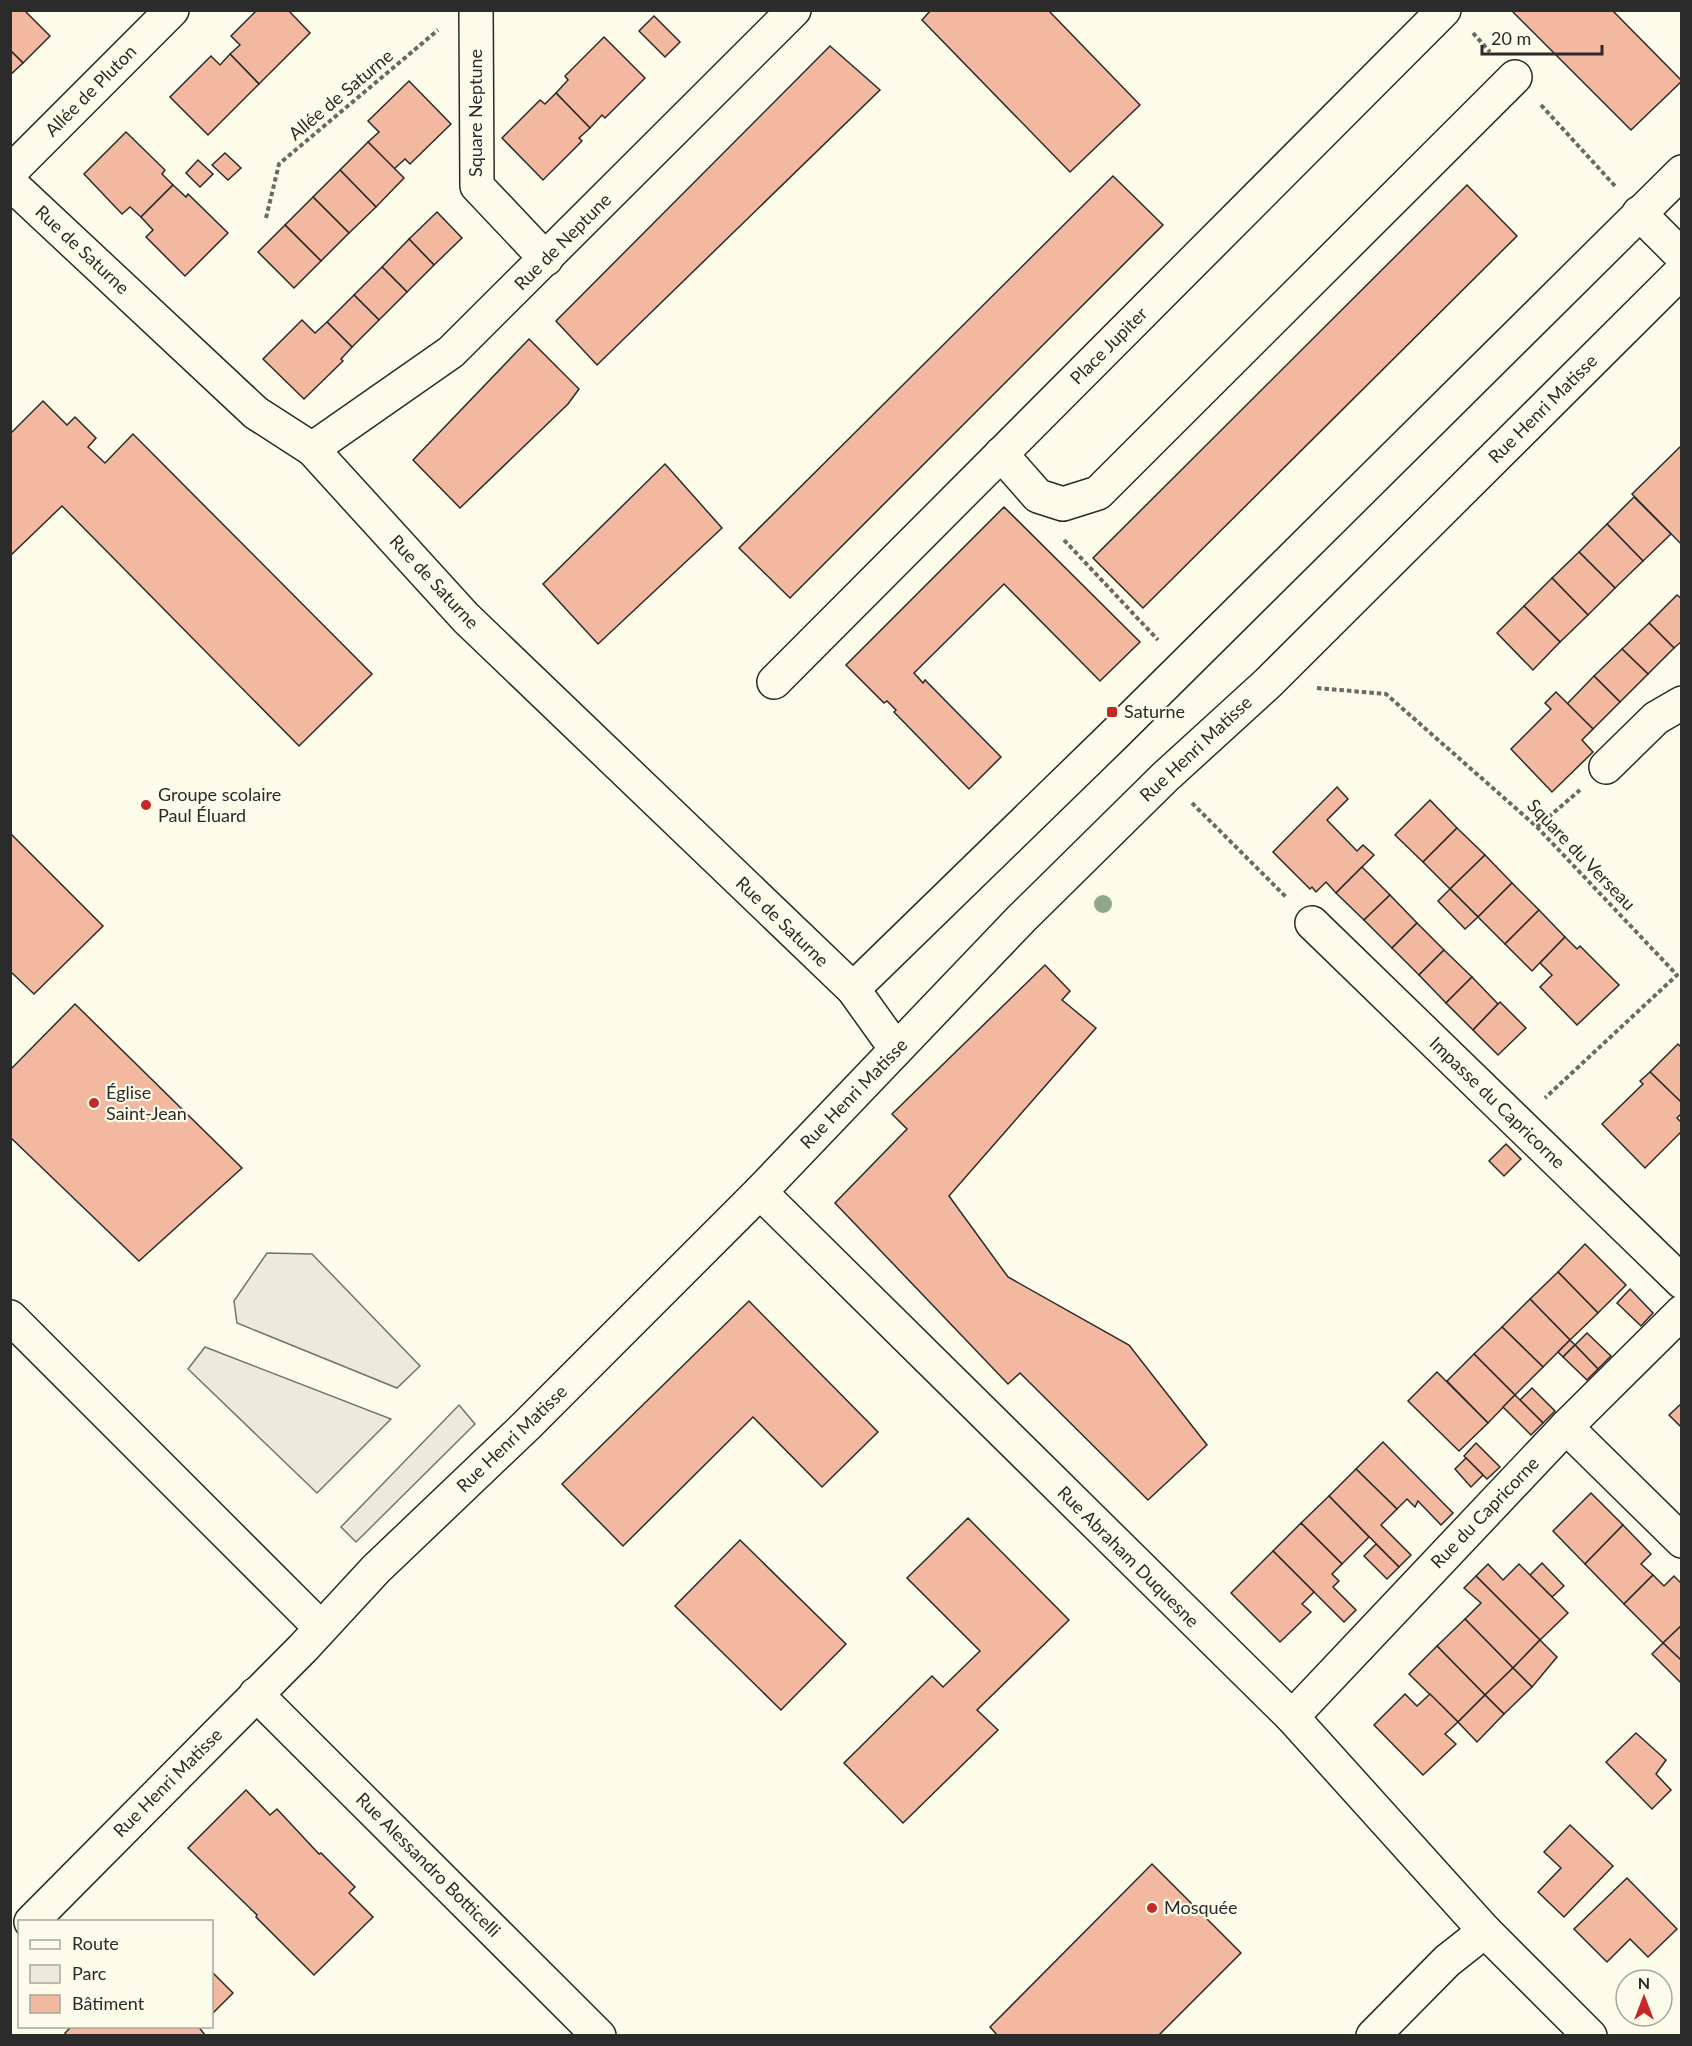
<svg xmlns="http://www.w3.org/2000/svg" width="1692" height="2046" font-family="Lato,sans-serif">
<rect width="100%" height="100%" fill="#fdfbea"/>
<g fill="#ecebdb" stroke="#74746e" stroke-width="1.5">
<path d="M 267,1253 L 312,1254 L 420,1366 L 397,1388 L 237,1323 L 234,1301 Z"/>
<path d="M 205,1347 L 391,1419 L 317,1493 L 188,1369 Z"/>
<path d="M 459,1405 L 475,1424 L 356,1542 L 341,1527 Z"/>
</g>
<g fill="#f2b8a0" stroke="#2b2b2b" stroke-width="1.5">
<path d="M 10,10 L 24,10 L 50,36 L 23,63 L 10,50 Z"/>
<path d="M 257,10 L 288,10 L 310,33 L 259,84 L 230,54 L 240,45 L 231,36 Z"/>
<path d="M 931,10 L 1048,10 L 1140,105 L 1070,172 L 922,20 Z"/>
<path d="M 1511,10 L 1612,10 L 1682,81 L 1631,130 Z"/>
<path d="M 654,16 L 680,42 L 665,57 L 639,31 Z"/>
<path d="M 604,37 L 645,78 L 605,118 L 602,115 L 590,128 L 556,93 L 568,80 L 565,76 Z"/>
<path d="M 830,46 L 880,90 L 597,365 L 556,321 Z"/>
<path d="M 10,50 L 23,63 L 10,75 Z"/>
<path d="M 230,54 L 259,84 L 208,135 L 170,97 L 211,56 L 220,65 Z"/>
<path d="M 409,81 L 451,124 L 410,164 L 405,159 L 394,169 L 368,142 L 379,132 L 368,121 Z"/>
<path d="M 556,93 L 590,128 L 579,138 L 582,141 L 543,180 L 502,138 L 540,100 L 545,104 Z"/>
<path d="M 126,132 L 165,170 L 162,174 L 173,185 L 141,217 L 130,207 L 122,214 L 84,174 Z"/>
<path d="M 368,142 L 404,178 L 376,207 L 340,170 Z"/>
<path d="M 225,153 L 241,168 L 228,180 L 212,165 Z"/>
<path d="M 198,160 L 213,174 L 200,187 L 186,173 Z"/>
<path d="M 340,170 L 376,207 L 349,233 L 313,197 Z"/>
<path d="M 1113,176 L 1163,225 L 790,598 L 739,548 Z"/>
<path d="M 173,185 L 186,197 L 188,194 L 228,233 L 185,276 L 146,237 L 153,230 L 141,217 Z"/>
<path d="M 1467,185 L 1517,236 L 1143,608 L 1093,558 Z"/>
<path d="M 313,197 L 349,233 L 321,261 L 285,225 Z"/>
<path d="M 437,212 L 462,238 L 434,265 L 409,239 Z"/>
<path d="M 285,225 L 321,261 L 294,288 L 258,252 Z"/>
<path d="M 409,239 L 434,265 L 407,292 L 382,267 Z"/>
<path d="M 382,267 L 407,292 L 379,320 L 354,295 Z"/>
<path d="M 354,295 L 379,320 L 352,347 L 327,322 Z"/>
<path d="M 302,320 L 315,333 L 327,322 L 352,347 L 341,359 L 343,361 L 304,399 L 263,359 Z"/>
<path d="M 529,339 L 579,389 L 568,404 L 460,508 L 413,460 Z"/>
<path d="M 43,401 L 67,425 L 75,417 L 96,438 L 88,447 L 105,463 L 133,434 L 372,674 L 299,746 L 62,506 L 10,556 L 10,434 Z"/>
<path d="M 1682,445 L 1682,545 L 1632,494 Z"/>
<path d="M 665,464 L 722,528 L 598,644 L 543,584 Z"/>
<path d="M 1634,497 L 1671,534 L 1643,561 L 1607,524 Z"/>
<path d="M 1004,507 L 1140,642 L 1100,681 L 1004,584 L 914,673 L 923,683 L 925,680 L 1001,757 L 969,789 L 894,712 L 896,710 L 887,701 L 884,703 L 846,665 Z"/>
<path d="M 1607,524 L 1643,561 L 1615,588 L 1579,552 Z"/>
<path d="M 1579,552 L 1615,588 L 1588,615 L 1552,578 Z"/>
<path d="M 1552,578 L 1588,615 L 1560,642 L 1524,606 Z"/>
<path d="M 1677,595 L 1682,599 L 1682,641 L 1674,648 L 1649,623 Z"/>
<path d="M 1524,606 L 1560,642 L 1533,670 L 1497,633 Z"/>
<path d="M 1649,623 L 1674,648 L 1648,674 L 1622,649 Z"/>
<path d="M 1622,649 L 1648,674 L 1620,702 L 1594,676 Z"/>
<path d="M 1594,676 L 1620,702 L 1593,729 L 1567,704 Z"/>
<path d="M 1556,692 L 1593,729 L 1582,740 L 1593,752 L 1552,792 L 1511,749 L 1551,709 L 1545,703 Z"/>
<path d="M 1337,787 L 1348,799 L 1327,820 L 1357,851 L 1363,845 L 1374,855 L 1336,893 L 1326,882 L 1316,892 L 1312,887 L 1310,889 L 1273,852 Z"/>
<path d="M 1430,800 L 1457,828 L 1423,862 L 1395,835 Z"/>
<path d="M 1457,828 L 1485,855 L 1450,889 L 1423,862 Z"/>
<path d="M 10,833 L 103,926 L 34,994 L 10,971 Z"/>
<path d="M 1485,855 L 1512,883 L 1478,917 L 1450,889 Z"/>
<path d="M 1362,867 L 1390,895 L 1364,920 L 1336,893 Z"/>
<path d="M 1512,883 L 1539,910 L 1505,944 L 1478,917 Z"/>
<path d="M 1450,889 L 1478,917 L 1465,929 L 1438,901 Z"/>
<path d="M 1390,895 L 1417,923 L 1392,948 L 1364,920 Z"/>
<path d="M 1539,910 L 1565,937 L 1532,971 L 1505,944 Z"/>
<path d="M 1417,923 L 1444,950 L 1419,975 L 1392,948 Z"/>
<path d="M 1565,937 L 1577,949 L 1580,946 L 1619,985 L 1577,1025 L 1540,987 L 1552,975 L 1540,963 Z"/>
<path d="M 1444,950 L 1472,977 L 1446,1003 L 1419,975 Z"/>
<path d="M 1045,965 L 1070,991 L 1062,1000 L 1096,1028 L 949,1196 L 1008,1277 L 1129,1345 L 1207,1445 L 1148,1500 L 1020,1373 L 1008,1384 L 835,1203 L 907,1129 L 892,1114 Z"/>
<path d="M 1472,977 L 1498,1004 L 1473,1030 L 1446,1003 Z"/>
<path d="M 1500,1002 L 1526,1028 L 1498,1055 L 1473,1030 Z"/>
<path d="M 75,1004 L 242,1168 L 139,1261 L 10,1137 L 10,1070 Z"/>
<path d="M 1678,1044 L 1682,1048 L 1682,1103 L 1650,1072 Z"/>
<path d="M 1650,1072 L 1682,1103 L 1682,1113 L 1677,1118 L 1682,1123 L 1682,1131 L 1645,1168 L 1602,1124 L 1643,1084 L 1640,1081 Z"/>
<path d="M 1506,1144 L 1521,1159 L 1504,1176 L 1489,1161 Z"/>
<path d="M 1585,1244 L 1626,1285 L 1598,1313 L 1558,1272 Z"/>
<path d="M 1558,1272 L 1598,1313 L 1570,1340 L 1530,1299 Z"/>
<path d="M 1630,1289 L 1653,1313 L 1641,1326 L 1617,1303 Z"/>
<path d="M 1530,1299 L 1570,1340 L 1543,1367 L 1502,1327 Z"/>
<path d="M 749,1301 L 878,1432 L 822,1487 L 753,1417 L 623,1546 L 562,1484 Z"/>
<path d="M 1502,1327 L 1543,1367 L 1515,1395 L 1474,1354 Z"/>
<path d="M 1587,1333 L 1611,1356 L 1598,1369 L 1575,1345 Z"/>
<path d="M 1570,1340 L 1575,1345 L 1563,1357 L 1558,1352 Z"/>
<path d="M 1575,1345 L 1598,1369 L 1587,1380 L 1563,1357 Z"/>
<path d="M 1474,1354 L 1515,1395 L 1488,1423 L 1447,1381 Z"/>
<path d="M 1437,1372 L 1488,1423 L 1459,1451 L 1408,1401 Z"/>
<path d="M 1532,1388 L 1555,1411 L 1543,1423 L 1520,1400 Z"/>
<path d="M 1515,1395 L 1543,1423 L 1531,1435 L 1503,1407 Z"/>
<path d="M 1682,1403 L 1682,1428 L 1669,1415 Z"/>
<path d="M 1383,1442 L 1453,1513 L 1441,1525 L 1418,1501 L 1415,1507 L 1407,1499 L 1397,1509 L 1356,1469 Z"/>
<path d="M 1476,1443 L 1500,1467 L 1487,1479 L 1464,1456 Z"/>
<path d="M 1466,1458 L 1483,1475 L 1471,1487 L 1455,1469 Z"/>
<path d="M 1356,1469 L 1397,1509 L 1381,1525 L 1411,1555 L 1399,1567 L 1329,1496 Z"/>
<path d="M 1591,1493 L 1623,1525 L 1585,1564 L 1553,1531 Z"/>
<path d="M 1329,1496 L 1369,1537 L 1342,1564 L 1301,1523 Z"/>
<path d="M 968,1518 L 1069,1620 L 977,1710 L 998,1730 L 903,1823 L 844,1763 L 932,1676 L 943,1687 L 980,1651 L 907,1578 Z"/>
<path d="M 1301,1523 L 1342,1564 L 1332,1574 L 1339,1581 L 1333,1587 L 1356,1610 L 1344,1622 L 1273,1551 Z"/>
<path d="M 1623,1525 L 1651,1554 L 1641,1564 L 1653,1575 L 1624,1604 L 1585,1564 Z"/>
<path d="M 740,1540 L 846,1644 L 781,1710 L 675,1606 Z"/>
<path d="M 1376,1544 L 1399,1567 L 1387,1579 L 1364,1556 Z"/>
<path d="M 1273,1551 L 1314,1592 L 1302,1604 L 1311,1612 L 1280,1642 L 1231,1593 Z"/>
<path d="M 1542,1563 L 1564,1586 L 1552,1597 L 1530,1575 Z"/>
<path d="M 1488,1564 L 1503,1580 L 1519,1564 L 1568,1613 L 1540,1640 L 1476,1576 Z"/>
<path d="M 1653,1575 L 1664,1586 L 1674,1576 L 1682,1584 L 1682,1625 L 1663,1643 L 1624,1604 Z"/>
<path d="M 1476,1576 L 1540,1640 L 1513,1668 L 1465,1619 L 1481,1603 L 1464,1588 Z"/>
<path d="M 1465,1619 L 1513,1668 L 1485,1695 L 1437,1646 Z"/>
<path d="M 1682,1625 L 1682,1661 L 1663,1643 Z"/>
<path d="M 1540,1640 L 1557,1657 L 1532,1687 L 1513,1668 Z"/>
<path d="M 1663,1643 L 1682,1661 L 1682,1684 L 1652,1654 Z"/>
<path d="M 1437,1646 L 1485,1695 L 1458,1722 L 1409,1674 Z"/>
<path d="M 1513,1668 L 1532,1687 L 1504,1714 L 1485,1695 Z"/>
<path d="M 1405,1694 L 1417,1706 L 1430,1694 L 1458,1722 L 1445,1734 L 1456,1744 L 1423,1775 L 1374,1725 Z"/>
<path d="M 1485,1695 L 1504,1714 L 1477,1742 L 1458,1722 Z"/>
<path d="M 1636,1733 L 1666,1760 L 1656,1774 L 1671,1790 L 1652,1809 L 1606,1762 Z"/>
<path d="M 246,1790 L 270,1815 L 277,1809 L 319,1854 L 321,1853 L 355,1887 L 349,1893 L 373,1917 L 314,1975 L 256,1917 L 257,1915 L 188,1848 Z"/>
<path d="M 1570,1825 L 1613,1866 L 1564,1917 L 1538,1892 L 1561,1868 L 1544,1852 Z"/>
<path d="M 1152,1864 L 1241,1953 L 1158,2036 L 998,2036 L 990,2027 Z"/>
<path d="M 1627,1878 L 1677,1929 L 1648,1957 L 1630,1939 L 1607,1962 L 1574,1929 Z"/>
<path d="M 212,1972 L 233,1993 L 212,2014 Z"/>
<path d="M 72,2026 L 198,2026 L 205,2035 L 67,2036 L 65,2033 Z"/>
</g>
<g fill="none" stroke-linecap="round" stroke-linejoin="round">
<defs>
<g id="minor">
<path d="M 476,10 L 477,186 L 546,259"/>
<path d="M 10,172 L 172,10"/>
<path d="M 10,183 L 256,413 L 312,449 L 466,618 L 853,989 L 896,1049"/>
<path d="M 1639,213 L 1682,256"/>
<path d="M 312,449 L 451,352 L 794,10"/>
<path d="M 1001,454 L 1038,496 L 1063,504 L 1098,493 L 1515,77"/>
<path d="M 774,682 L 1444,10"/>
<path d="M 1606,767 L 1656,718 L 1682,703"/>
<path d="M 1312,923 L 1682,1282"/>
<path d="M 853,989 L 1114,735 L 1682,172"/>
<path d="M 760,1192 L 1292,1717 L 1485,1931 L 1590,2036"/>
<path d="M 10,1317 L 321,1628"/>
<path d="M 1566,1427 L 1682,1541"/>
<path d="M 256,1694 L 599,2036"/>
<path d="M 1292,1717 L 1566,1427 L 1682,1312"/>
<path d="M 31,1922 L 303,1648 L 376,1569 L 526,1426 L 760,1192 L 1021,919 L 1165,777 L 1268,683 L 1682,271"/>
<path d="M 1373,2036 L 1447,1961 L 1485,1931"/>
</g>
</defs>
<use href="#minor" stroke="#2b2b2b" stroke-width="36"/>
<g stroke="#6a6964" stroke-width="4" stroke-dasharray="4.5 3" stroke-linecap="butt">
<path d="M 1473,33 L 1490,52"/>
<path d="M 1541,105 L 1615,186"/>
<path d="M 266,218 L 279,164 L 438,30"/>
<path d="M 1064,540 L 1158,640"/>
<path d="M 1317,688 L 1386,694 L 1537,827 L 1677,975 L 1545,1098"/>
<path d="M 1192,803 L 1286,897"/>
<path d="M 1537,827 L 1580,790"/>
</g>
<use href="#minor" stroke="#fdfbea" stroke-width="33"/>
</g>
<circle fill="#8ea78a" cx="1103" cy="904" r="9"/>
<g fill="#c62828" stroke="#fdfbea" stroke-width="2">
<rect x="1106" y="706" width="12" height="12" rx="3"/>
<circle cx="146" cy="805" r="6"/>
<circle cx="94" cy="1103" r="6"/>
<circle cx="1152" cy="1908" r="6"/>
</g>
<g text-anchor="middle" stroke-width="4.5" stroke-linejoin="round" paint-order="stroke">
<g font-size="18" fill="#2b2b2b" stroke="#fdfbea">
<text transform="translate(91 91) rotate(-45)" y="6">Allée de Pluton</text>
<text transform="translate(341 95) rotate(-40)" y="6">Allée de Saturne</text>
<text transform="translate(476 113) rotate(-90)" y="6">Square Neptune</text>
<text transform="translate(563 242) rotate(-45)" y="6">Rue de Neptune</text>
<text transform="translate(82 250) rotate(43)" y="6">Rue de Saturne</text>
<text transform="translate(1109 346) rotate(-45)" y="6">Place Jupiter</text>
<text transform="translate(1543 409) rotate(-45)" y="6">Rue Henri Matisse</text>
<text transform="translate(434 582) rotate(47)" y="6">Rue de Saturne</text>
<text transform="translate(1196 749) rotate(-43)" y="6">Rue Henri Matisse</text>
<text transform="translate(1581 855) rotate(46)" y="6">Square du Verseau</text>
<text transform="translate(782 922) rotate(44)" y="6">Rue de Saturne</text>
<text transform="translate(854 1094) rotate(-46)" y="6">Rue Henri Matisse</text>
<text transform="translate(1497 1103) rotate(44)" y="6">Impasse du Capricorne</text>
<text transform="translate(512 1439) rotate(-44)" y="6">Rue Henri Matisse</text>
<text transform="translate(1485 1513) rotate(-46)" y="6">Rue du Capricorne</text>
<text transform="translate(1128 1557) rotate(45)" y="6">Rue Abraham Duquesne</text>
<text transform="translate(168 1783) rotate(-45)" y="6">Rue Henri Matisse</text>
<text transform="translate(428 1865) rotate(45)" y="6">Rue Alessandro Botticelli</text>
</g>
<g font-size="18" fill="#2b2b2b" stroke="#fdfbea" text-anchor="start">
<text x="1124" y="718">Saturne</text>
<text x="158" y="801">Groupe scolaire<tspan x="158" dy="21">Paul Éluard</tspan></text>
<text x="106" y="1099">Église<tspan x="106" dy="21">Saint-Jean</tspan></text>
<text x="1164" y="1914">Mosquée</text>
</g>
</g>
<rect width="1692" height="2046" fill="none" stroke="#2b2b2b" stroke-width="24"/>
<rect x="18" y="1920" width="195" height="108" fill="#fdfbea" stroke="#a9a89e" stroke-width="1.5"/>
<rect x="30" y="1940" width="30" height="9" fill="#fdfbea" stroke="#a9a89e" stroke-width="1.5"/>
<text x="72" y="1950" font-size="18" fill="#2b2b2b">Route</text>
<rect x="30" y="1965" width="30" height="18" fill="#ecebdb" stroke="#a9a89e" stroke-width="1.5"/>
<text x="72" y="1980" font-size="18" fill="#2b2b2b">Parc</text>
<rect x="30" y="1995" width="30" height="18" fill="#f2b8a0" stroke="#a9a89e" stroke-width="1.5"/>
<text x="72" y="2010" font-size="18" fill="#2b2b2b">Bâtiment</text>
<g transform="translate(1644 1998)"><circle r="28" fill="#fdfbea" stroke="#a9a89e" stroke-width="1.5"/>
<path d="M0-4.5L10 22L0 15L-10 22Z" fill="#c62828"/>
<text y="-9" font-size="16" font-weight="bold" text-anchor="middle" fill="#2b2b2b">N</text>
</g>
<path d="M1482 45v9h120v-9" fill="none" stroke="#2b2b2b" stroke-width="3"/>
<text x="1491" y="45" font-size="18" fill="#2b2b2b" stroke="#fdfbea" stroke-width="4.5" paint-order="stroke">20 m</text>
</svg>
